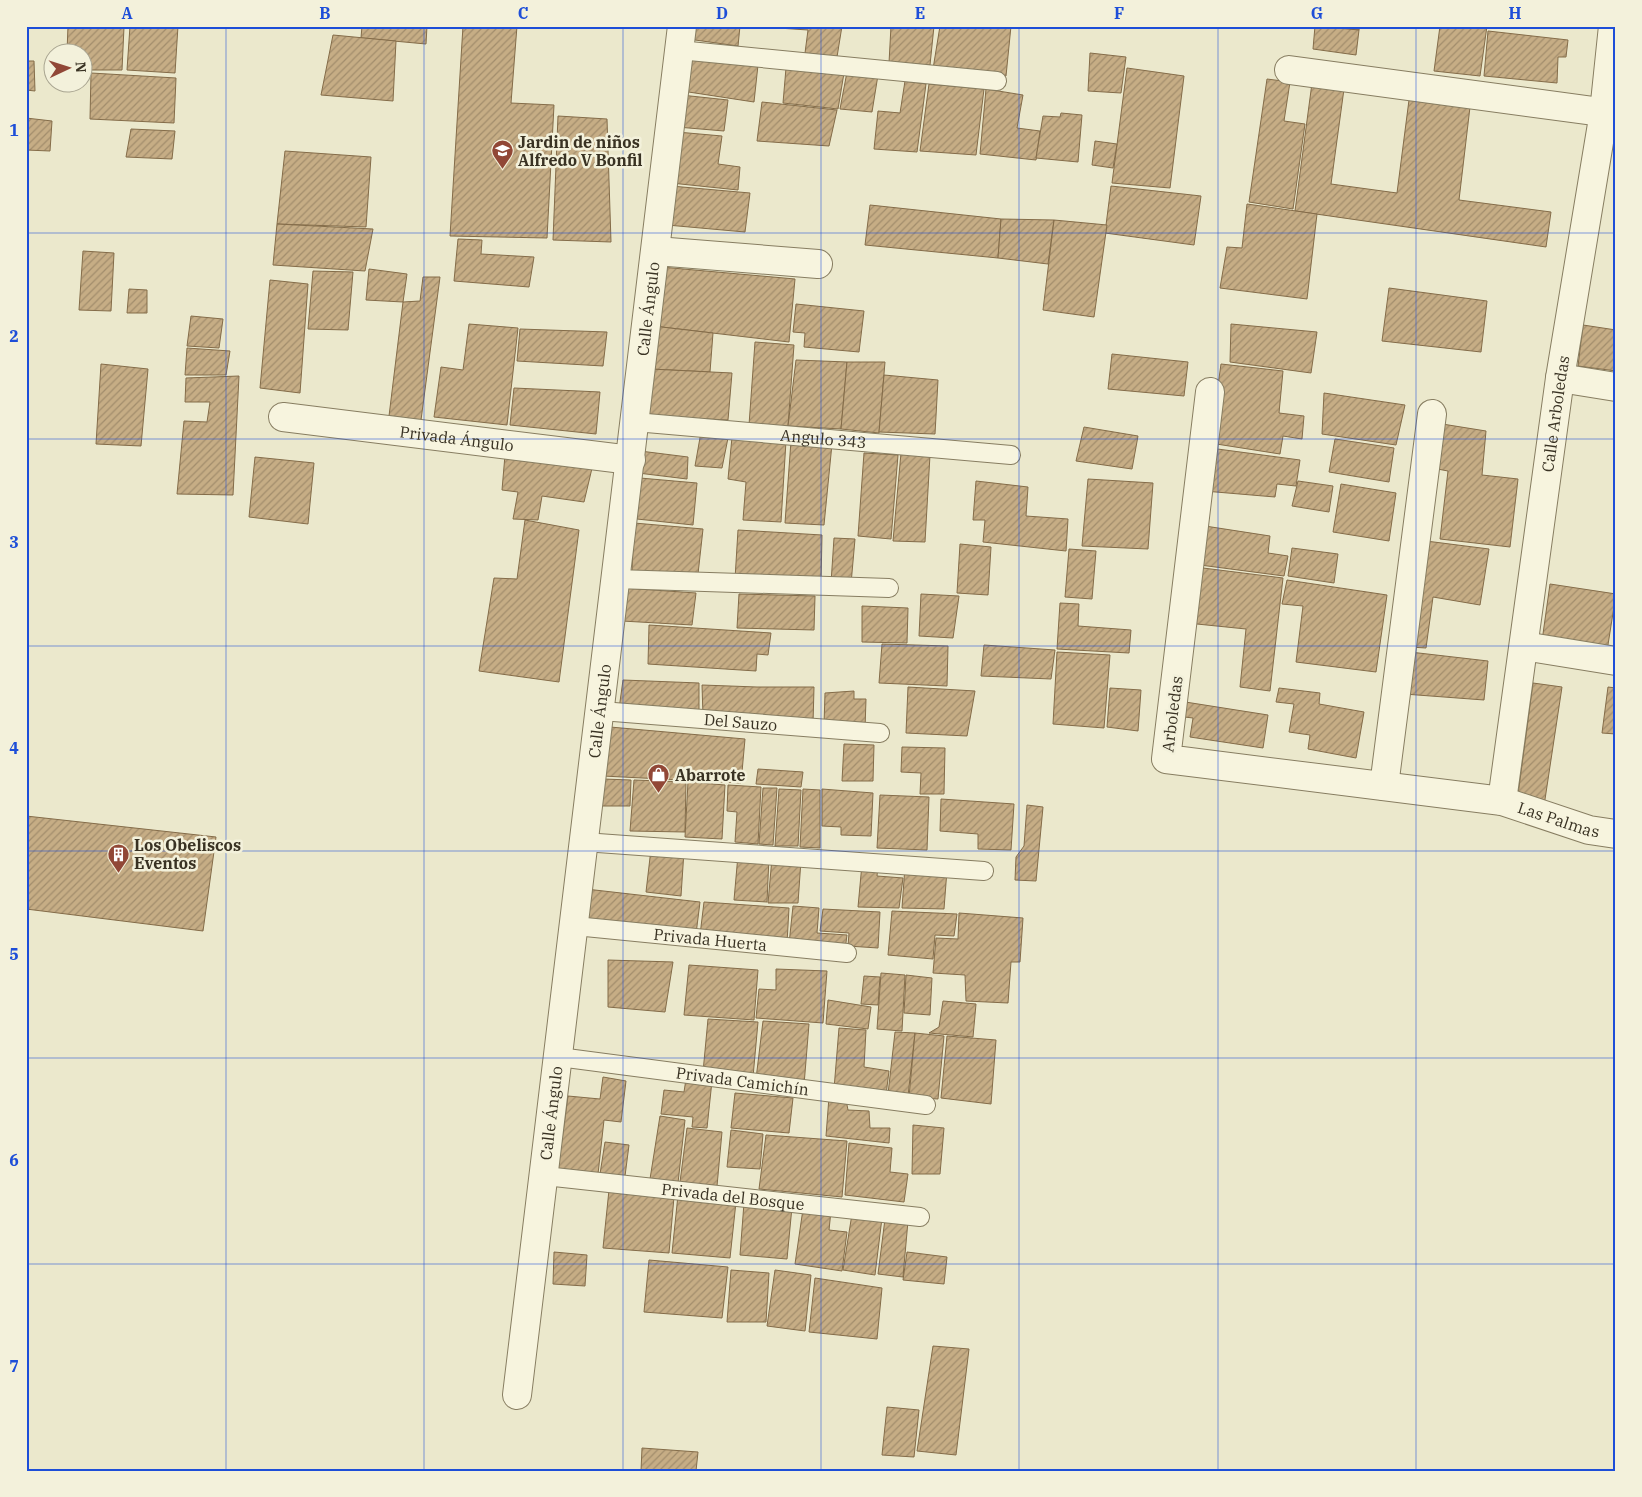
<svg xmlns="http://www.w3.org/2000/svg" width="1642" height="1497" font-family="'IBM Plex Serif',serif">
<defs>
<pattern id="building-hatch" width="6" height="6" patternUnits="userSpaceOnUse" patternTransform="scale(1.25)"><rect width="6" height="6" fill="#c6ad85"/><path d="M-1 1l2-2M0 6l6-6M5 7l2-2" fill="none" stroke="#a28d6c"/></pattern>
</defs>
<rect width="100%" height="100%" fill="#ebe8cc"/>
<g fill="url(#building-hatch)" stroke="#846c49">
<path d="M 68,26 L 124,27 L 122,70 L 82,70 L 82,52 L 67,52 Z"/>
<path d="M 130,26 L 178,26 L 175,73 L 127,70 Z"/>
<path d="M 362,26 L 427,26 L 426,44 L 361,38 Z"/>
<path d="M 463,26 L 517,26 L 511,103 L 554,105 L 547,238 L 450,236 Z"/>
<path d="M 689,26 L 740,26 L 738,46 L 688,39 Z"/>
<path d="M 778,26 L 842,26 L 837,57 L 805,53 L 808,30 L 778,28 Z"/>
<path d="M 891,26 L 934,26 L 930,65 L 889,63 Z"/>
<path d="M 940,26 L 1011,26 L 1006,76 L 933,69 Z"/>
<path d="M 1315,26 L 1360,26 L 1359,30 Z"/>
<path d="M 1315,26 L 1359,30 L 1356,55 L 1313,49 Z"/>
<path d="M 1440,26 L 1487,26 L 1480,76 L 1434,71 Z"/>
<path d="M 1488,31 L 1568,40 L 1566,57 L 1558,57 L 1557,83 L 1484,76 Z"/>
<path d="M 333,35 L 396,41 L 393,101 L 321,95 Z"/>
<path d="M 1090,53 L 1126,57 L 1121,93 L 1088,91 Z"/>
<path d="M 685,59 L 758,65 L 754,102 L 682,91 Z"/>
<path d="M 26,61 L 34,61 L 35,91 L 26,90 Z"/>
<path d="M 786,68 L 844,73 L 838,109 L 783,103 Z"/>
<path d="M 1127,68 L 1184,76 L 1170,188 L 1112,183 Z"/>
<path d="M 847,72 L 878,75 L 872,112 L 840,109 Z"/>
<path d="M 91,73 L 176,78 L 174,123 L 90,119 Z"/>
<path d="M 1267,79 L 1290,82 L 1284,121 L 1305,124 L 1293,209 L 1249,202 Z"/>
<path d="M 905,81 L 926,84 L 917,152 L 874,149 L 878,111 L 900,113 Z"/>
<path d="M 1312,83 L 1344,89 L 1331,184 L 1397,193 L 1409,100 L 1470,107 L 1459,200 L 1551,212 L 1546,247 L 1295,211 Z"/>
<path d="M 929,84 L 984,89 L 976,155 L 920,151 Z"/>
<path d="M 986,89 L 1023,95 L 1017,128 L 1040,131 L 1036,160 L 980,154 Z"/>
<path d="M 681,95 L 728,100 L 724,131 L 677,127 Z"/>
<path d="M 762,102 L 837,110 L 829,146 L 757,141 Z"/>
<path d="M 1061,113 L 1082,115 L 1078,162 L 1036,158 L 1043,116 L 1060,117 Z"/>
<path d="M 558,116 L 607,119 L 611,242 L 553,240 Z"/>
<path d="M 26,118 L 52,121 L 50,151 L 26,150 Z"/>
<path d="M 131,129 L 175,131 L 172,159 L 126,157 Z"/>
<path d="M 677,132 L 722,136 L 718,164 L 740,167 L 738,190 L 671,183 Z"/>
<path d="M 1095,141 L 1117,144 L 1113,168 L 1092,165 Z"/>
<path d="M 285,151 L 371,157 L 366,227 L 277,224 Z"/>
<path d="M 671,186 L 750,193 L 745,232 L 667,225 Z"/>
<path d="M 1111,186 L 1201,196 L 1194,245 L 1105,233 Z"/>
<path d="M 1247,204 L 1317,214 L 1307,299 L 1220,288 L 1227,247 L 1242,248 Z"/>
<path d="M 870,205 L 1001,219 L 998,258 L 865,245 Z"/>
<path d="M 1001,219 L 1054,220 L 1048,264 L 998,258 Z"/>
<path d="M 1054,220 L 1107,225 L 1094,317 L 1043,310 Z"/>
<path d="M 277,224 L 373,229 L 365,271 L 273,265 Z"/>
<path d="M 458,239 L 482,240 L 481,254 L 534,257 L 529,287 L 454,281 Z"/>
<path d="M 83,251 L 114,253 L 111,311 L 79,310 Z"/>
<path d="M 661,267 L 795,279 L 789,342 L 653,326 Z"/>
<path d="M 369,269 L 407,274 L 403,302 L 366,300 Z"/>
<path d="M 313,271 L 353,272 L 348,330 L 308,329 Z"/>
<path d="M 423,277 L 440,277 L 421,420 L 389,416 L 403,302 L 420,301 Z"/>
<path d="M 270,280 L 308,284 L 300,393 L 260,388 Z"/>
<path d="M 1389,288 L 1487,301 L 1481,352 L 1382,341 Z"/>
<path d="M 129,289 L 147,290 L 147,313 L 127,313 Z"/>
<path d="M 796,304 L 864,311 L 859,352 L 804,347 L 805,333 L 793,332 Z"/>
<path d="M 191,316 L 223,319 L 219,348 L 187,346 Z"/>
<path d="M 469,324 L 518,328 L 507,425 L 434,417 L 441,367 L 463,370 Z"/>
<path d="M 1231,324 L 1317,332 L 1311,373 L 1230,362 Z"/>
<path d="M 1583,325 L 1616,330 L 1616,371 L 1578,366 Z"/>
<path d="M 653,326 L 713,333 L 710,372 L 650,369 Z"/>
<path d="M 520,329 L 607,332 L 603,366 L 517,361 Z"/>
<path d="M 755,342 L 794,345 L 788,426 L 749,425 Z"/>
<path d="M 187,348 L 230,351 L 226,375 L 185,375 Z"/>
<path d="M 1112,354 L 1188,362 L 1184,396 L 1108,389 Z"/>
<path d="M 796,360 L 847,362 L 841,429 L 788,426 Z"/>
<path d="M 847,362 L 885,362 L 879,433 L 841,429 Z"/>
<path d="M 101,364 L 148,369 L 141,446 L 96,444 Z"/>
<path d="M 1221,364 L 1283,371 L 1279,413 L 1304,416 L 1302,439 L 1283,436 L 1280,454 L 1210,443 Z"/>
<path d="M 650,369 L 732,373 L 728,420 L 646,416 Z"/>
<path d="M 884,375 L 938,380 L 935,434 L 879,432 Z"/>
<path d="M 239,376 L 233,495 L 177,494 L 184,421 L 207,422 L 210,402 L 185,402 L 186,378 Z"/>
<path d="M 514,388 L 600,392 L 596,434 L 510,425 Z"/>
<path d="M 1324,393 L 1405,405 L 1396,445 L 1322,434 Z"/>
<path d="M 1436,423 L 1486,431 L 1482,475 L 1518,479 L 1510,547 L 1440,539 L 1448,471 L 1432,468 Z"/>
<path d="M 1084,427 L 1138,436 L 1132,469 L 1076,461 Z"/>
<path d="M 701,432 L 729,433 L 722,468 L 695,466 Z"/>
<path d="M 732,437 L 786,441 L 781,522 L 743,520 L 746,482 L 728,479 Z"/>
<path d="M 1335,439 L 1394,448 L 1389,482 L 1329,472 Z"/>
<path d="M 791,441 L 832,444 L 824,525 L 785,523 Z"/>
<path d="M 1210,448 L 1300,460 L 1296,486 L 1277,484 L 1275,497 L 1204,491 Z"/>
<path d="M 640,451 L 688,457 L 687,479 L 638,473 Z"/>
<path d="M 864,453 L 898,455 L 891,539 L 858,536 Z"/>
<path d="M 901,453 L 930,455 L 925,542 L 893,541 Z"/>
<path d="M 505,455 L 593,464 L 584,502 L 542,496 L 538,520 L 513,519 L 518,492 L 502,490 Z"/>
<path d="M 255,457 L 314,463 L 308,524 L 249,517 Z"/>
<path d="M 640,478 L 697,483 L 693,525 L 637,519 Z"/>
<path d="M 1088,479 L 1153,483 L 1148,549 L 1082,546 Z"/>
<path d="M 976,481 L 1028,487 L 1026,516 L 1068,519 L 1066,551 L 983,542 L 985,520 L 973,520 Z"/>
<path d="M 1298,481 L 1333,486 L 1329,512 L 1292,506 Z"/>
<path d="M 1341,484 L 1396,493 L 1389,541 L 1333,532 Z"/>
<path d="M 525,520 L 579,530 L 559,682 L 479,671 L 494,578 L 517,579 Z"/>
<path d="M 634,523 L 703,529 L 698,574 L 632,571 Z"/>
<path d="M 1205,526 L 1270,536 L 1268,553 L 1288,556 L 1284,576 L 1200,565 Z"/>
<path d="M 738,530 L 822,535 L 821,582 L 735,579 Z"/>
<path d="M 834,538 L 855,539 L 851,584 L 831,583 Z"/>
<path d="M 1426,541 L 1489,549 L 1480,605 L 1433,597 L 1426,648 L 1410,647 Z"/>
<path d="M 960,544 L 991,547 L 988,595 L 957,593 Z"/>
<path d="M 1292,548 L 1338,554 L 1334,583 L 1288,576 Z"/>
<path d="M 1069,549 L 1096,551 L 1092,599 L 1065,597 Z"/>
<path d="M 1195,567 L 1283,578 L 1270,691 L 1240,687 L 1246,629 L 1187,623 Z"/>
<path d="M 1287,580 L 1387,595 L 1376,672 L 1296,662 L 1303,606 L 1282,604 Z"/>
<path d="M 1550,584 L 1616,594 L 1607,651 L 1542,641 Z"/>
<path d="M 625,588 L 696,593 L 692,625 L 622,621 Z"/>
<path d="M 739,594 L 815,596 L 814,630 L 737,628 Z"/>
<path d="M 921,594 L 959,596 L 953,638 L 919,636 Z"/>
<path d="M 1060,603 L 1079,604 L 1078,626 L 1131,630 L 1129,653 L 1057,649 Z"/>
<path d="M 862,606 L 908,608 L 907,643 L 862,642 Z"/>
<path d="M 649,625 L 771,633 L 768,655 L 757,654 L 756,671 L 648,664 Z"/>
<path d="M 882,644 L 948,646 L 947,686 L 879,683 Z"/>
<path d="M 984,645 L 1055,650 L 1051,679 L 981,676 Z"/>
<path d="M 1057,652 L 1110,655 L 1104,728 L 1053,724 Z"/>
<path d="M 1410,652 L 1488,661 L 1484,700 L 1404,694 Z"/>
<path d="M 623,680 L 699,683 L 699,715 L 619,709 Z"/>
<path d="M 1533,683 L 1562,687 L 1544,806 L 1517,802 Z"/>
<path d="M 702,685 L 757,687 L 814,687 L 813,724 L 703,716 Z"/>
<path d="M 908,687 L 975,691 L 967,736 L 906,733 Z"/>
<path d="M 1608,687 L 1616,688 L 1616,734 L 1602,733 Z"/>
<path d="M 1110,688 L 1141,690 L 1138,731 L 1107,727 Z"/>
<path d="M 1279,688 L 1320,693 L 1319,704 L 1364,712 L 1356,758 L 1308,749 L 1310,735 L 1289,732 L 1294,704 L 1276,702 Z"/>
<path d="M 854,691 L 854,699 L 866,699 L 865,729 L 824,725 L 825,693 Z"/>
<path d="M 1179,701 L 1268,715 L 1263,748 L 1190,737 L 1193,718 L 1176,716 Z"/>
<path d="M 610,727 L 745,739 L 741,783 L 603,776 Z"/>
<path d="M 844,744 L 874,745 L 873,781 L 842,781 Z"/>
<path d="M 902,747 L 945,748 L 944,794 L 920,794 L 921,773 L 901,772 Z"/>
<path d="M 758,769 L 803,772 L 801,787 L 756,784 Z"/>
<path d="M 603,779 L 631,780 L 630,806 L 600,806 Z"/>
<path d="M 634,780 L 686,782 L 685,832 L 630,831 Z"/>
<path d="M 688,782 L 725,785 L 722,839 L 685,837 Z"/>
<path d="M 728,785 L 761,787 L 758,844 L 735,842 L 737,812 L 727,811 Z"/>
<path d="M 763,788 L 777,788 L 773,845 L 759,844 Z"/>
<path d="M 779,789 L 801,790 L 798,846 L 775,846 Z"/>
<path d="M 803,789 L 820,790 L 820,848 L 800,847 Z"/>
<path d="M 822,789 L 873,793 L 871,836 L 841,835 L 841,827 L 822,826 Z"/>
<path d="M 880,795 L 929,797 L 927,850 L 877,848 Z"/>
<path d="M 941,799 L 1014,804 L 1011,850 L 978,849 L 978,834 L 940,831 Z"/>
<path d="M 1027,805 L 1043,807 L 1036,881 L 1015,880 L 1016,857 L 1024,846 Z"/>
<path d="M 26,816 L 216,837 L 203,931 L 26,909 Z"/>
<path d="M 651,849 L 684,851 L 681,896 L 646,892 Z"/>
<path d="M 738,855 L 769,857 L 767,902 L 734,900 Z"/>
<path d="M 772,858 L 801,860 L 798,903 L 768,903 Z"/>
<path d="M 862,864 L 878,865 L 877,876 L 903,878 L 899,908 L 858,907 Z"/>
<path d="M 905,866 L 947,870 L 944,909 L 902,908 Z"/>
<path d="M 586,889 L 700,902 L 696,934 L 580,922 Z"/>
<path d="M 704,902 L 789,908 L 787,943 L 700,935 Z"/>
<path d="M 793,906 L 819,908 L 817,933 L 847,935 L 845,950 L 789,944 Z"/>
<path d="M 823,909 L 880,912 L 878,948 L 848,946 L 849,933 L 820,931 Z"/>
<path d="M 892,911 L 957,914 L 954,936 L 935,935 L 933,959 L 888,955 Z"/>
<path d="M 959,913 L 1023,918 L 1020,962 L 1011,962 L 1008,1003 L 966,1001 L 965,975 L 933,973 L 936,938 L 958,939 Z"/>
<path d="M 608,960 L 673,962 L 665,1012 L 608,1007 Z"/>
<path d="M 689,965 L 758,970 L 754,1020 L 684,1015 Z"/>
<path d="M 776,969 L 827,971 L 823,1023 L 756,1018 L 759,989 L 776,990 Z"/>
<path d="M 881,973 L 905,975 L 902,1031 L 877,1029 Z"/>
<path d="M 906,975 L 932,978 L 930,1015 L 904,1013 Z"/>
<path d="M 864,976 L 880,977 L 878,1005 L 861,1004 Z"/>
<path d="M 828,1000 L 871,1007 L 868,1029 L 826,1024 Z"/>
<path d="M 943,1001 L 976,1004 L 973,1037 L 929,1033 L 939,1027 Z"/>
<path d="M 708,1019 L 758,1022 L 753,1077 L 703,1072 Z"/>
<path d="M 763,1021 L 809,1024 L 804,1085 L 756,1079 Z"/>
<path d="M 839,1028 L 866,1030 L 864,1067 L 889,1071 L 886,1095 L 834,1089 Z"/>
<path d="M 895,1032 L 915,1033 L 908,1096 L 888,1094 Z"/>
<path d="M 915,1033 L 944,1036 L 938,1099 L 909,1097 Z"/>
<path d="M 947,1036 L 996,1040 L 991,1104 L 941,1098 Z"/>
<path d="M 603,1077 L 626,1081 L 621,1122 L 604,1120 L 598,1174 L 558,1169 L 568,1096 L 600,1099 Z"/>
<path d="M 686,1079 L 712,1081 L 707,1128 L 692,1127 L 693,1117 L 661,1114 L 664,1090 L 684,1092 Z"/>
<path d="M 735,1093 L 793,1098 L 789,1133 L 731,1128 Z"/>
<path d="M 829,1097 L 846,1100 L 848,1110 L 869,1111 L 870,1128 L 890,1128 L 889,1143 L 826,1136 Z"/>
<path d="M 660,1116 L 685,1120 L 678,1183 L 650,1179 Z"/>
<path d="M 913,1125 L 944,1128 L 940,1174 L 912,1174 Z"/>
<path d="M 687,1128 L 722,1132 L 717,1186 L 680,1182 Z"/>
<path d="M 731,1130 L 763,1134 L 760,1169 L 727,1167 Z"/>
<path d="M 766,1135 L 847,1141 L 842,1197 L 759,1189 Z"/>
<path d="M 605,1142 L 629,1145 L 625,1176 L 600,1174 Z"/>
<path d="M 849,1143 L 892,1148 L 890,1172 L 908,1174 L 904,1202 L 845,1195 Z"/>
<path d="M 609,1190 L 674,1197 L 669,1253 L 603,1248 Z"/>
<path d="M 678,1195 L 736,1202 L 730,1258 L 672,1253 Z"/>
<path d="M 744,1203 L 792,1207 L 787,1259 L 740,1255 Z"/>
<path d="M 803,1209 L 831,1211 L 829,1230 L 847,1232 L 842,1271 L 795,1264 Z"/>
<path d="M 852,1214 L 882,1218 L 875,1275 L 843,1270 Z"/>
<path d="M 885,1219 L 908,1221 L 903,1277 L 878,1274 Z"/>
<path d="M 554,1252 L 587,1255 L 585,1286 L 553,1284 Z"/>
<path d="M 907,1252 L 947,1257 L 944,1284 L 903,1280 Z"/>
<path d="M 649,1260 L 728,1267 L 722,1318 L 644,1312 Z"/>
<path d="M 731,1270 L 769,1273 L 766,1322 L 727,1322 Z"/>
<path d="M 775,1270 L 811,1275 L 805,1331 L 767,1326 Z"/>
<path d="M 815,1278 L 882,1288 L 877,1339 L 809,1332 Z"/>
<path d="M 933,1346 L 969,1349 L 956,1455 L 917,1451 Z"/>
<path d="M 887,1407 L 919,1410 L 914,1457 L 882,1455 Z"/>
<path d="M 642,1448 L 698,1452 L 696,1471 L 641,1471 Z"/>
</g>
<g fill="none" stroke-linecap="round" stroke-linejoin="round">
<defs>
<g id="service">
<path d="M 679,50 L 997,81"/>
<path id="s1" d="M 635,422 L 1011,455"/>
<path d="M 616,579 L 889,588"/>
<path id="s2" d="M 601,711 L 880,733"/>
<path d="M 584,842 L 984,871"/>
<path id="s3" d="M 575,926 L 847,953"/>
<path id="s4" d="M 559,1057 L 926,1105"/>
<path id="s5" d="M 545,1176 L 920,1217"/>
</g>
<g id="minor">
<path d="M 1289,70 L 1616,114"/>
<path d="M 656,251 L 818,264"/>
<path d="M 1560,378 L 1616,387"/>
<path id="s6" d="M 1210,392 L 1166,759 L 1502,801 L 1589,830 L 1616,834"/>
<path id="s7" d="M 283,417 L 631,460"/>
<path d="M 1524,646 L 1616,661"/>
<path d="M 1384,786 L 1432,414"/>
<path id="s8" d="M 1502,801 L 1560,378 L 1604,112 L 1613,26"/>
<path id="s9" d="M 517,1395 L 682,26"/>
</g>
</defs>
<use href="#service" stroke="#877d61" stroke-width="20"/>
<use href="#minor" stroke="#877d61" stroke-width="30"/>
<use href="#service" stroke="#f7f4de" stroke-width="18"/>
<use href="#minor" stroke="#f7f4de" stroke-width="28"/>
</g>
<path fill="none" stroke="#1d4ed8" stroke-width="1" stroke-opacity="0.55" d="M 226,26 L 226,1471M 424,26 L 424,1471M 623,26 L 623,1471M 821,26 L 821,1471M 1019,26 L 1019,1471M 1218,26 L 1218,1471M 1416,26 L 1416,1471M 26,233 L 1616,233M 26,439 L 1616,439M 26,646 L 1616,646M 26,851 L 1616,851M 26,1058 L 1616,1058M 26,1264 L 1616,1264"/>
<defs>
<symbol id="school-pin" viewBox="-11 -11 22 30"><path d="M0 17L-7.5 6A9.5 9.5 0 1 1 7.5 6Z" fill="#914736" stroke="#f3f1db"/><path d="M0-5L7-2L0 1L-7-2ZM-4 1L0 2.5L4 1V4Q0 6-4 4Z" fill="#fff"/></symbol>
<symbol id="shop-pin" viewBox="-11 -11 22 30"><path d="M0 17L-7.5 6A9.5 9.5 0 1 1 7.5 6Z" fill="#914736" stroke="#f3f1db"/><path d="M-5-2.5h2.3a2.7 3.5 0 0 1 5.4 0H5L5.5 6h-11ZM-1.5-2.5h3a1.5 2.3 0 0 0-3 0Z" fill="#fff"/></symbol>
<symbol id="building-pin" viewBox="-11 -11 22 30"><path d="M0 17L-7.5 6A9.5 9.5 0 1 1 7.5 6Z" fill="#914736" stroke="#f3f1db"/><path d="M-4-6H4V6H1V3H-1V6H-4ZM-2.5-4.3h1.7v1.8h-1.7ZM.8-4.3h1.7v1.8H.8ZM-2.5-1h1.7V.8h-1.7ZM.8-1h1.7V.8H.8Z" fill="#fff"/></symbol>
</defs>
<g fill-rule="evenodd">
<use href="#school-pin" x="490" y="138" width="25" height="34"/>
<use href="#shop-pin" x="646" y="762" width="25" height="34"/>
<use href="#building-pin" x="106" y="842" width="25" height="34"/>
</g>
<g text-anchor="middle" stroke-width="5" stroke-linejoin="round" paint-order="stroke">
<g font-size="16" font-weight="bold" fill="#393223" stroke="#f3f1db" text-anchor="start">
<text x="518" y="148">Jardin de niños<tspan x="518" dy="18">Alfredo V Bonfil</tspan></text>
<text x="675" y="781">Abarrote</text>
<text x="134" y="851">Los Obeliscos<tspan x="134" dy="18">Eventos</tspan></text>
</g>
<g font-size="16" fill="#393223" stroke="#f3f1db">
<text dy="6" stroke="none"><textPath href="#s9" startOffset="1094">Calle Ángulo</textPath></text>
<text dy="6" stroke="none"><textPath href="#s8" startOffset="391">Calle Arboledas</textPath></text>
<text dy="6" stroke="none"><textPath href="#s7" startOffset="175">Privada Ángulo</textPath></text>
<text dy="6" stroke="none"><textPath href="#s1" startOffset="189">Angulo 343</textPath></text>
<text dy="6" stroke="none"><textPath href="#s9" startOffset="689">Calle Ángulo</textPath></text>
<text transform="translate(1172 714) rotate(-83)" y="6">Arboledas</text>
<text dy="6" stroke="none"><textPath href="#s2" startOffset="140">Del Sauzo</textPath></text>
<text dy="6" stroke="none"><textPath href="#s6" startOffset="768">Las Palmas</textPath></text>
<text dy="6" stroke="none"><textPath href="#s3" startOffset="136">Privada Huerta</textPath></text>
<text dy="6" stroke="none"><textPath href="#s4" startOffset="185">Privada Camichín</textPath></text>
<text dy="6" stroke="none"><textPath href="#s9" startOffset="284">Calle Ángulo</textPath></text>
<text dy="6" stroke="none"><textPath href="#s5" startOffset="189">Privada del Bosque</textPath></text>
</g>
</g>
<rect width="1642" height="1497" fill="none" stroke="#f3f1db" stroke-width="55"/>
<g transform="translate(68 68) rotate(86)"><circle r="24" fill="#f3f1db" stroke="#a9a591"/>
<path d="M0-4L9 19L0 12L-9 19Z" fill="#914736"/>
<text y="-8" font-size="14" font-weight="bold" text-anchor="middle" fill="#393223">N</text>
</g>
<rect x="28" y="28" width="1586" height="1442" fill="none" stroke="#1d4ed8" stroke-width="2"/>
<g font-size="16" text-anchor="middle" font-weight="bold" fill="#1d4ed8">
<text x="127" y="19">A</text>
<text x="325" y="19">B</text>
<text x="523" y="19">C</text>
<text x="722" y="19">D</text>
<text x="920" y="19">E</text>
<text x="1119" y="19">F</text>
<text x="1317" y="19">G</text>
<text x="1515" y="19">H</text>
<text x="14" y="136">1</text>
<text x="14" y="342">2</text>
<text x="14" y="548">3</text>
<text x="14" y="754">4</text>
<text x="14" y="960">5</text>
<text x="14" y="1166">6</text>
<text x="14" y="1372">7</text>
</g>
</svg>
